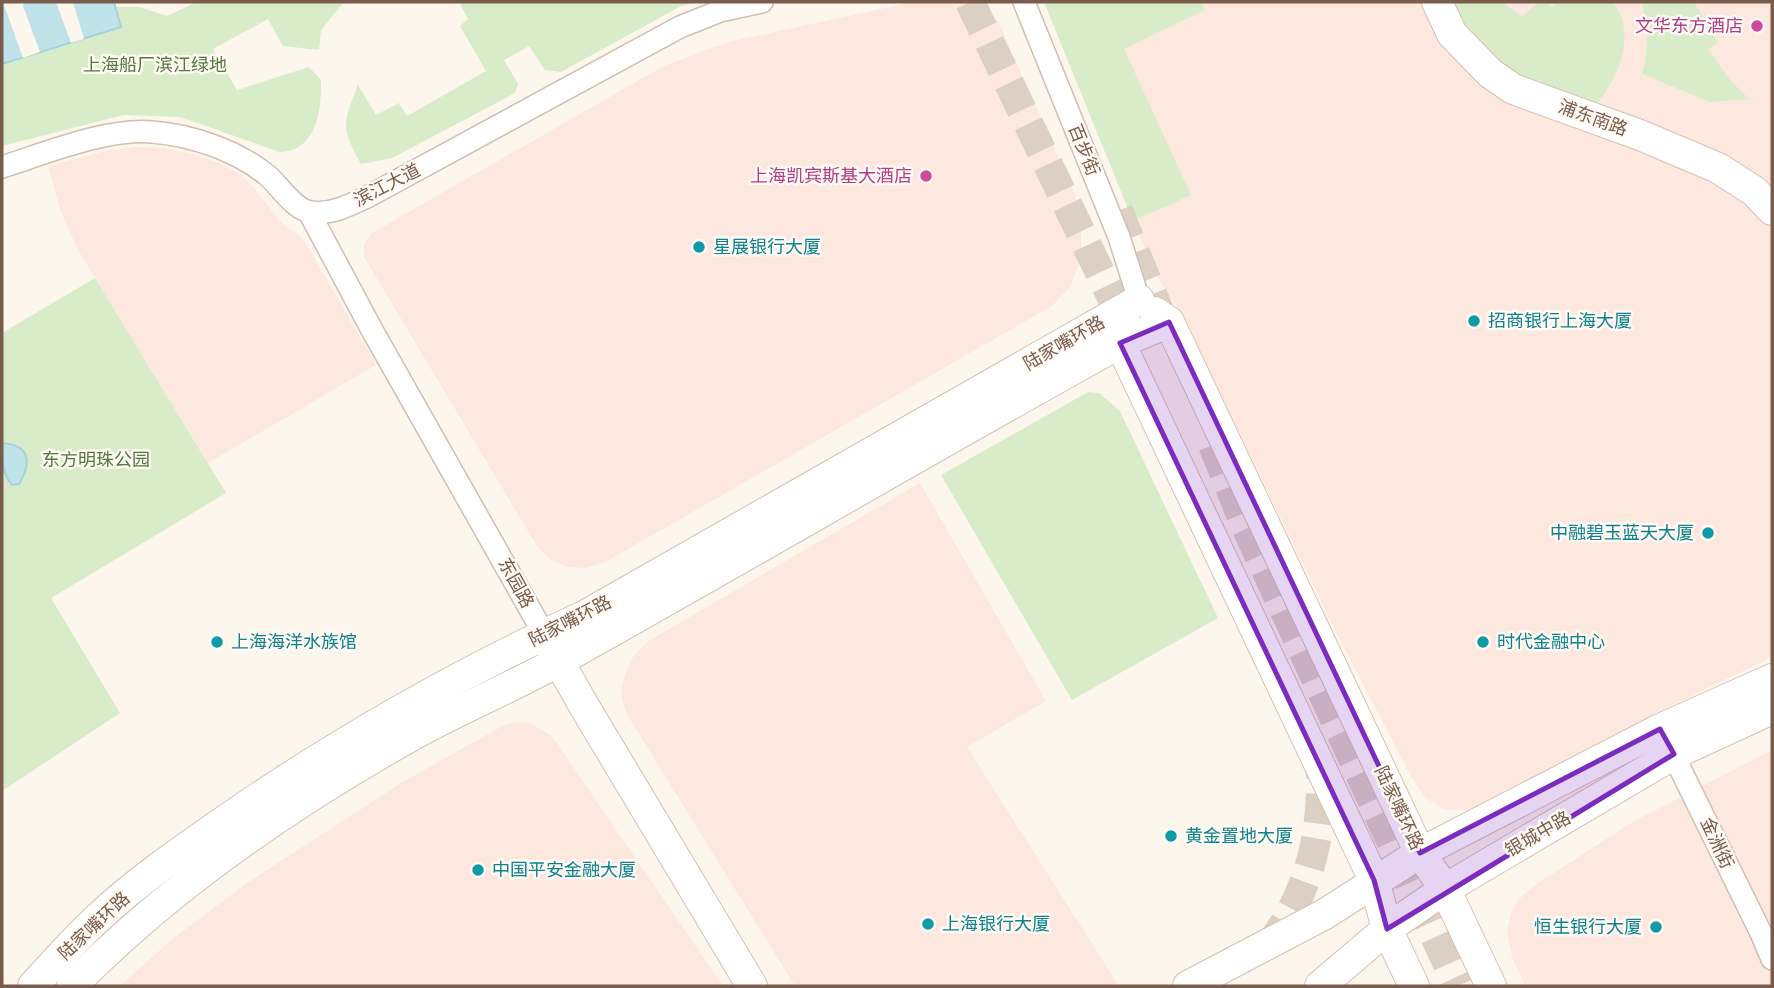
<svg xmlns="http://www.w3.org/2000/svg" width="1774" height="988" font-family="'PT Sans Narrow','Noto Sans SC',sans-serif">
<rect width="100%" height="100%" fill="#fdf6ec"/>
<g fill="#fde8e0">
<path d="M 913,2 L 974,2 L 990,12 L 998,21 L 1074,192 L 1081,224 L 1081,257 L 1071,286 L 1052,306 L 607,561 L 586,568 L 567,567 L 550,559 L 537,546 L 364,257 L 364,244 L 368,238 L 372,233 L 664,66 L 728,42 Z"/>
<path d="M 1044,2 L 1426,2 L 1716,177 L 1750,201 L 1772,225 L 1772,657 L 1648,717 L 1473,808 L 1463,810 L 1443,809 L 1426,798 L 1412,778 L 1343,646 L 1183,317 L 1154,271 Z"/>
<path d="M 1446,2 L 1772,2 L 1772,195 L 1512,77 Z"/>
<path d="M 135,147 L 164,148 L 192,154 L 219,163 L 240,174 L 255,189 L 275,215 L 286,227 L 299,235 L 307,245 L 376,365 L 208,463 L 78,250 L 61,212 L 48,166 L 109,150 Z"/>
<path d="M 920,483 L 1046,701 L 967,747 L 1119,986 L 795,986 L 626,713 L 621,694 L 625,674 L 634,655 L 650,640 Z"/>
<path d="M 517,722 L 530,723 L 552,736 L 723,986 L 120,986 L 171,940 L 247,883 L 401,783 L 504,725 Z"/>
<path d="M 1772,750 L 1772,986 L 1525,986 L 1512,957 L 1507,932 L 1512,909 L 1522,896 L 1538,883 L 1636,820 Z"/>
</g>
<g fill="#d8ecc9">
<path d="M 197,2 L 344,2 L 321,30 L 319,50 L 283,46 L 268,19 L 213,49 L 237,90 L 309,67 L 321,80 C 321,102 320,135 297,148 C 293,151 285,151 280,152 L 180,117 L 124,115 L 2,146 L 2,64 L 121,27 L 116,7 L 140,7 L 167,16 Z"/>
<path d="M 459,2 L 695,2 L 681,6 L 561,72 L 545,70 L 529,46 L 504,60 L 518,84 L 515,93 L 392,158 L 361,164 C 340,126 343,124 358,85 L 376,115 L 399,103 L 407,116 L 486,71 L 460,26 L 468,19 Z"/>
<path d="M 1044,2 L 1202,2 L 1205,10 L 1124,49 L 1191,195 L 1133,221 Z"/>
<path d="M 1456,2 L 1503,2 L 1522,17 L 1538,2 L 1546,2 L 1552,7 L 1558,2 L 1613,2 C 1638,35 1618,80 1593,108 L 1512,77 L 1487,57 L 1448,8 Z"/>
<path d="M 1642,2 L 1694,2 L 1718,43 L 1708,49 L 1730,80 L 1749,99 L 1710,102 L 1642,74 C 1649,48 1648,27 1642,2 Z"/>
<path d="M 95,278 L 226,493 L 51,598 L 120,713 L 2,791 L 2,333 Z"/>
<path d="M 1088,392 L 1099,393 L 1120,411 L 1218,618 L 1072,700 L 941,475 Z"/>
</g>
<g fill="#bfe3e8" stroke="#a5d3da" stroke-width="2">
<path d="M 2,2 L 114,2 L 121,27 L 2,64 Z"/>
<path d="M 2,443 C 30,445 32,462 19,484 L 12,485 C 2,475 2,457 2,443 Z"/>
</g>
<g fill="#fdf6ec">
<path d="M 3,2 L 24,2 L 23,6 L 40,52 L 23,58 Z"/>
<path d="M 56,2 L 73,2 L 84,39 L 71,43 Z"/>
</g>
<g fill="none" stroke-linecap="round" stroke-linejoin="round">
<g stroke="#dcd0c4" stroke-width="30" stroke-dasharray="30 15" stroke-linecap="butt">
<path d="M 970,2 L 1129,333"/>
<path d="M 1118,211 L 1167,330"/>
<path d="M 1213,445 L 1244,522 L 1458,986"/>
<path d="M 1268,947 C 1311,891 1323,833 1321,764"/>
</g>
<defs>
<g id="street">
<path d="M 1024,2 L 1119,237 L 1139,300"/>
<path d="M 2,167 C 46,153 107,128 152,132 C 191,135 236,150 267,175 C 279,185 294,210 311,212 C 331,215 350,205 367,197 L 680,27 L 720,11 L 762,2"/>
<path d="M 309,212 L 372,330 L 544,634"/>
<path d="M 1668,744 L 1761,933 L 1772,959"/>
</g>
<g id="secondary">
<path d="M 1437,2 L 1452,34 L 1490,73 L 1513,89 L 1640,135 L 1718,168 L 1754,191 L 1772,210"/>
<path d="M 1155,312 L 1169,322 L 1420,853 L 1445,889 L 1491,986"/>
<path d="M 1127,326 L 1120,343 L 1374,880 L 1387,929 L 1414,986"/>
<path d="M 549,644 L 584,706 L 752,986"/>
<path d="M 33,986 C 54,963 76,938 99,917 C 137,881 187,847 230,817 C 342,740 462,672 586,615 L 1139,300"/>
<path d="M 72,986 C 169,887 284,808 404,740 C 454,711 509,689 559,661 C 747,556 932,447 1120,343 L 1169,322"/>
<path d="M 1188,986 L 1325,914 L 1420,853 L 1660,729 L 1772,679"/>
<path d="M 1320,986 L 1387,929 L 1445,889 L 1674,754 L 1772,709"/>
</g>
</defs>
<use href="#street" stroke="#d1beb0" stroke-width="24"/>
<use href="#secondary" stroke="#d6c0b0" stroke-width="32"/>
<use href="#street" stroke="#fff" stroke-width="21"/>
<use href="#secondary" stroke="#fff" stroke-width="30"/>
</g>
<path fill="#7b2cbf" fill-opacity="0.2" stroke="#7b2cbf" stroke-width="5" stroke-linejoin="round" d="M 1169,322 L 1420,853 L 1660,729 L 1674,754 L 1387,929 L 1374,880 L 1120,343 Z"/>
<g fill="#d1479c" stroke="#fffaf3" stroke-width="2.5">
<circle cx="1757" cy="26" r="7"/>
<circle cx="926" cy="176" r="7"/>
</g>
<g fill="#0f9aa8" stroke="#fffaf3" stroke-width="2.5">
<circle cx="699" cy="247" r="7"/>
<circle cx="1474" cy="321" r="7"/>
<circle cx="1708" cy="533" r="7"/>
<circle cx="217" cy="642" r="7"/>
<circle cx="1483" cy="642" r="7"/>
<circle cx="1171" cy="836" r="7"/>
<circle cx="478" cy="870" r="7"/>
<circle cx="928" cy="924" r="7"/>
<circle cx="1656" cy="927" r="7"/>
</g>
<g text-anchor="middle" stroke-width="5" stroke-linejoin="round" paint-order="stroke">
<g font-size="18" fill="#b23c85" stroke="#fffaf3" text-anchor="end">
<text x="1743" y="32">文华东方酒店</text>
<text x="912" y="182">上海凯宾斯基大酒店</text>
</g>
<g font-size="18" fill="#537a41" stroke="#fffaf3">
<text x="155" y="71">上海船厂滨江绿地</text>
<text x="96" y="466">东方明珠公园</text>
</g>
<g font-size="18" fill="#7a5c4d" stroke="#fffaf3">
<text transform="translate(1593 118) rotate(20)" y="6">浦东南路</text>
<text transform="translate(1084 150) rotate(68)" y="6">百步街</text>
<text transform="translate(387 185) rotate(-27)" y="6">滨江大道</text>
<text transform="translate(1064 343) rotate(-30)" y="6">陆家嘴环路</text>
<text transform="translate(516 583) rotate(61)" y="6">东园路</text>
<text transform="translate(570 621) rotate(-27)" y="6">陆家嘴环路</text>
<text transform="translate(1399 808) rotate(65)" y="6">陆家嘴环路</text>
<text transform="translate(1538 834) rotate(-30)" y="6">银城中路</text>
<text transform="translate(1717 843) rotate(65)" y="6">金洲街</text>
<text transform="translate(94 926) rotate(-43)" y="6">陆家嘴环路</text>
</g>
<g font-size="18" fill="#0d838f" stroke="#fffaf3" text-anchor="start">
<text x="713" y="253">星展银行大厦</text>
<text x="1488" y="327">招商银行上海大厦</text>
<text x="1694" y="539" text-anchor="end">中融碧玉蓝天大厦</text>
<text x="231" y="648">上海海洋水族馆</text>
<text x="1497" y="648">时代金融中心</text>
<text x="1185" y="842">黄金置地大厦</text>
<text x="492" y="876">中国平安金融大厦</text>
<text x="942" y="930">上海银行大厦</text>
<text x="1642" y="933" text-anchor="end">恒生银行大厦</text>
</g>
</g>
<rect width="1774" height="988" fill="none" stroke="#7a5c4d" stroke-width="7"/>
</svg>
